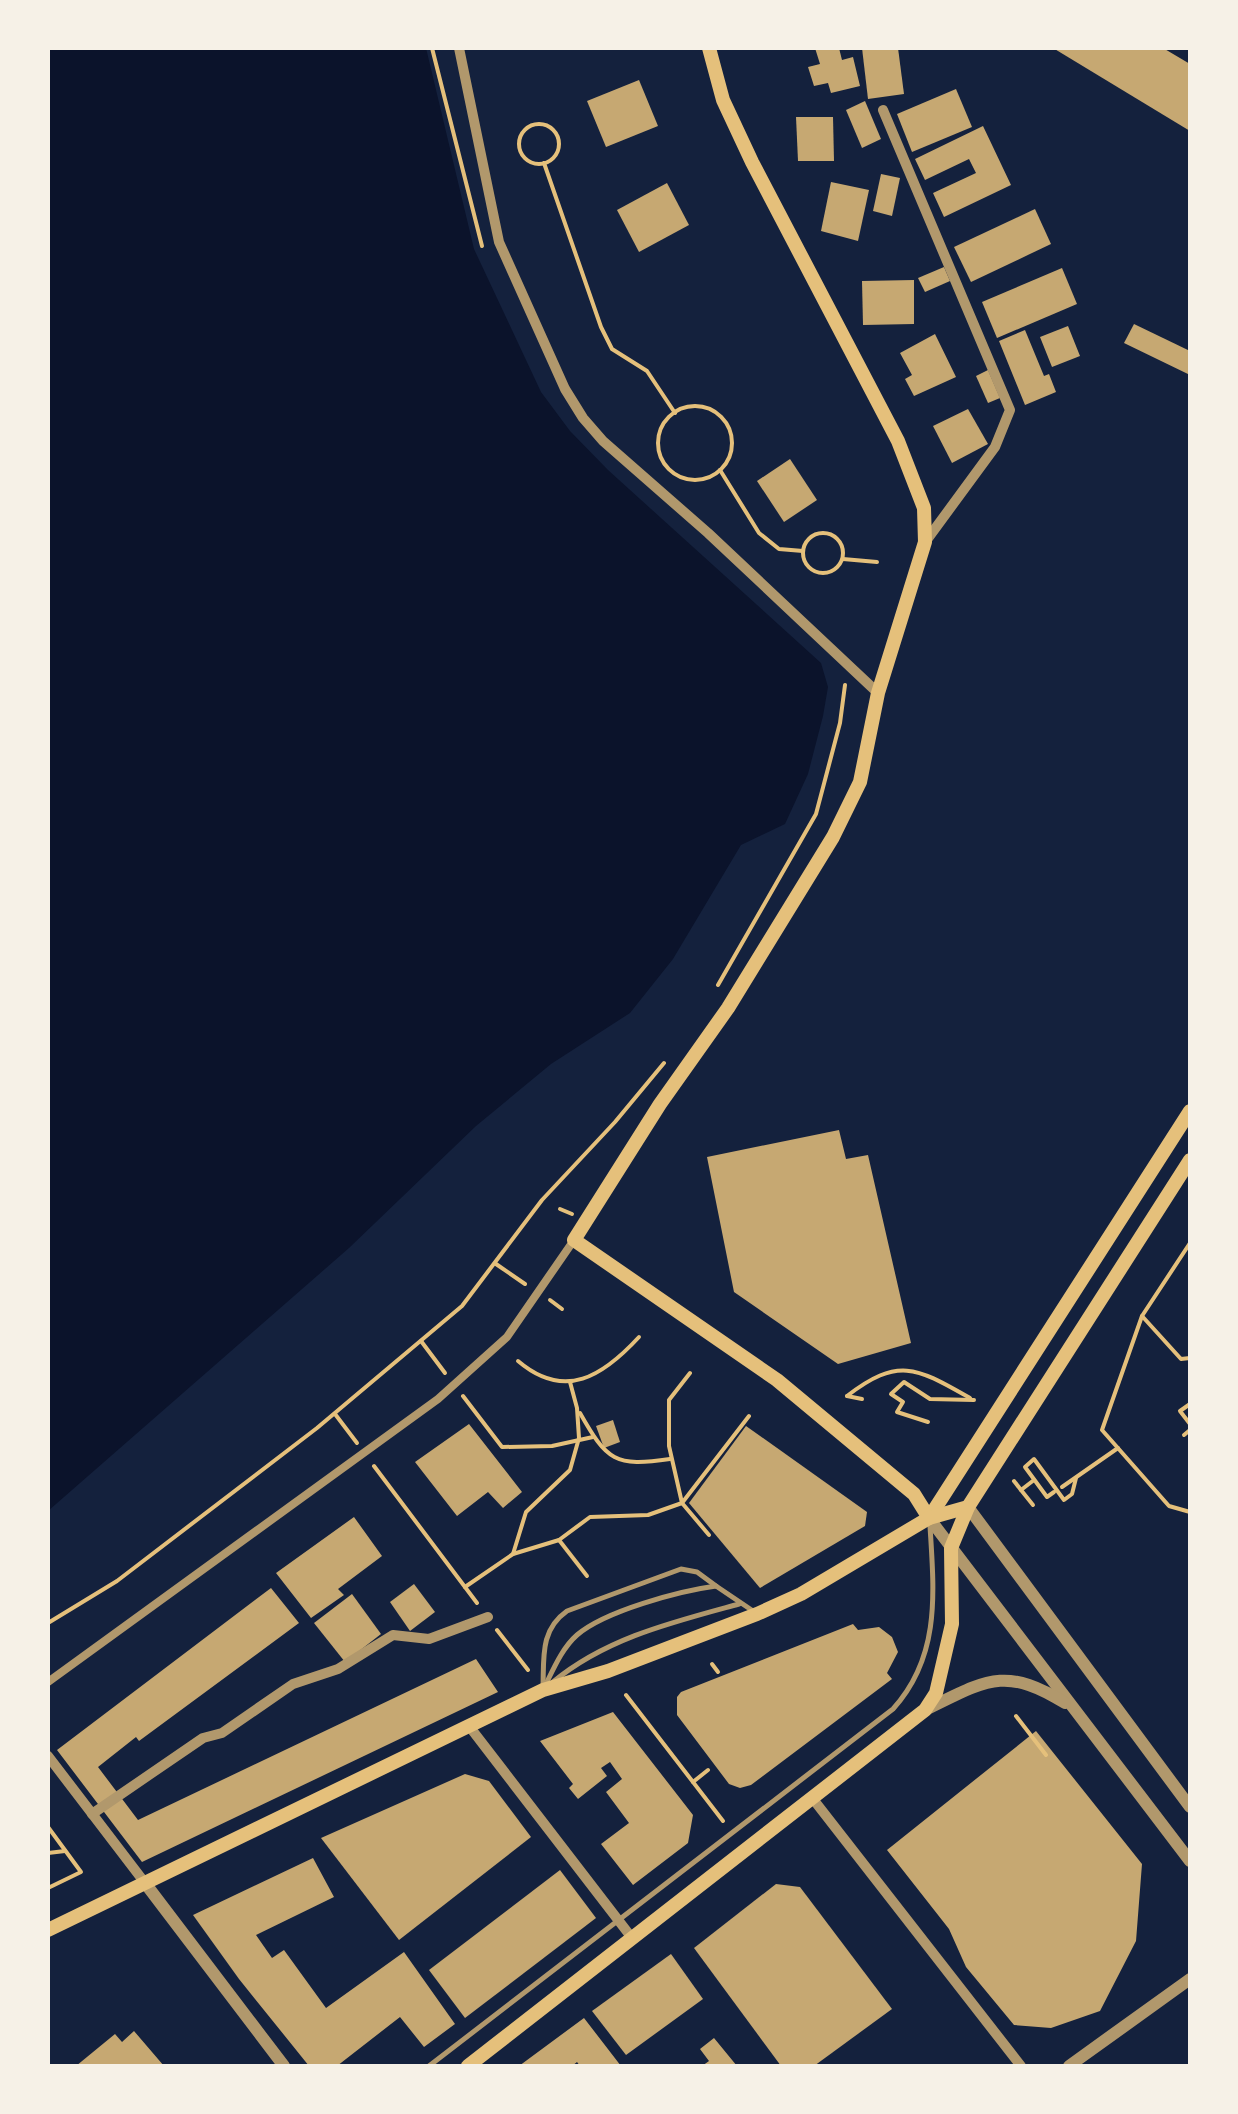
<svg xmlns="http://www.w3.org/2000/svg" width="1238" height="2114" font-family="'Archivo Narrow',sans-serif">
<rect width="100%" height="100%" fill="#14213d"/>
<path fill="#0b132b" d="M 48,48 L 426,48 L 474,249 L 541,392 L 570,431 L 608,470 L 821,663 L 828,687 L 823,716 L 808,774 L 785,824 L 741,845 L 673,959 L 630,1013 L 551,1064 L 476,1126 L 349,1248 L 48,1511 Z"/>
<g fill="#c6a872">
<path d="M 815,48 L 839,48 L 842,60 L 853,57 L 860,86 L 831,93 L 828,83 L 814,86 L 808,67 L 820,64 Z"/>
<path d="M 862,48 L 898,48 L 904,94 L 868,99 Z"/>
<path d="M 1053,48 L 1163,48 L 1190,64 L 1190,131 Z"/>
<path d="M 639,80 L 658,126 L 606,147 L 587,101 Z"/>
<path d="M 956,89 L 972,127 L 912,152 L 897,114 Z"/>
<path d="M 865,101 L 881,139 L 862,148 L 846,110 Z"/>
<path d="M 796,117 L 833,117 L 834,161 L 798,161 Z"/>
<path d="M 983,126 L 1011,185 L 944,217 L 933,193 L 976,173 L 969,159 L 925,180 L 915,159 Z"/>
<path d="M 881,174 L 900,178 L 892,216 L 873,211 Z"/>
<path d="M 831,182 L 869,190 L 858,241 L 821,231 Z"/>
<path d="M 667,183 L 689,225 L 639,252 L 617,210 Z"/>
<path d="M 1035,209 L 1051,244 L 971,282 L 954,247 Z"/>
<path d="M 944,267 L 950,281 L 925,292 L 918,278 Z"/>
<path d="M 1062,268 L 1077,304 L 997,338 L 982,302 Z"/>
<path d="M 914,280 L 914,324 L 863,325 L 862,281 Z"/>
<path d="M 1134,324 L 1190,351 L 1190,375 L 1124,343 Z"/>
<path d="M 1068,326 L 1080,356 L 1052,367 L 1040,337 Z"/>
<path d="M 1025,330 L 1044,376 L 1049,374 L 1056,392 L 1025,405 L 999,341 Z"/>
<path d="M 935,334 L 956,377 L 914,396 L 905,379 L 912,375 L 900,353 Z"/>
<path d="M 988,370 L 1000,398 L 988,403 L 976,376 Z"/>
<path d="M 968,409 L 988,444 L 952,463 L 933,426 Z"/>
<path d="M 790,459 L 817,500 L 784,522 L 757,481 Z"/>
<path d="M 839,1130 L 846,1159 L 868,1155 L 911,1343 L 838,1364 L 734,1292 L 707,1157 Z"/>
<path d="M 613,1420 L 620,1442 L 604,1448 L 596,1426 Z"/>
<path d="M 469,1424 L 522,1492 L 503,1508 L 488,1492 L 457,1516 L 415,1462 Z"/>
<path d="M 746,1426 L 867,1512 L 865,1526 L 760,1588 L 689,1503 Z"/>
<path d="M 354,1517 L 382,1556 L 338,1589 L 344,1595 L 311,1618 L 276,1573 Z"/>
<path d="M 414,1584 L 435,1612 L 410,1631 L 390,1602 Z"/>
<path d="M 271,1588 L 299,1623 L 139,1741 L 136,1737 L 98,1767 L 138,1820 L 476,1659 L 498,1692 L 142,1862 L 57,1750 Z"/>
<path d="M 352,1594 L 381,1634 L 345,1662 L 314,1623 Z"/>
<path d="M 853,1624 L 858,1630 L 879,1627 L 892,1637 L 898,1652 L 887,1673 L 892,1679 L 751,1785 L 740,1788 L 729,1784 L 677,1715 L 677,1697 L 681,1692 Z"/>
<path d="M 613,1712 L 693,1815 L 688,1843 L 633,1885 L 601,1844 L 629,1823 L 606,1792 L 622,1779 L 610,1762 L 601,1768 L 607,1776 L 578,1799 L 569,1788 L 573,1784 L 540,1741 Z"/>
<path d="M 1036,1731 L 1142,1864 L 1136,1941 L 1100,2011 L 1051,2028 L 1014,2025 L 966,1967 L 949,1929 L 887,1850 Z"/>
<path d="M 465,1774 L 489,1781 L 531,1837 L 399,1940 L 321,1838 Z"/>
<path d="M 313,1858 L 334,1897 L 256,1935 L 272,1958 L 284,1950 L 326,2008 L 404,1952 L 455,2024 L 424,2047 L 400,2017 L 337,2066 L 309,2066 L 239,1979 L 193,1915 Z"/>
<path d="M 560,1870 L 596,1918 L 465,2018 L 429,1970 Z"/>
<path d="M 776,1884 L 800,1887 L 892,2009 L 814,2066 L 781,2066 L 694,1948 Z"/>
<path d="M 671,1954 L 703,1999 L 626,2055 L 592,2011 Z"/>
<path d="M 584,2018 L 621,2066 L 580,2066 L 577,2062 L 572,2066 L 519,2066 Z"/>
<path d="M 134,2031 L 164,2066 L 76,2066 L 115,2034 L 122,2042 Z"/>
<path d="M 714,2038 L 737,2066 L 702,2066 L 709,2061 L 700,2049 Z"/>
</g>
<g fill="none" stroke-linecap="round" stroke-linejoin="round">
<g stroke="#e5c07b" stroke-width="4">
<path d="M 432,48 L 482,246"/>
<circle cx="539" cy="144" r="20"/>
<path d="M 544,163 L 601,327 L 612,349 L 647,371 L 675,413"/>
<circle cx="695" cy="443" r="37"/>
<path d="M 720,470 L 759,533 L 779,549 L 803,551"/>
<circle cx="823" cy="553" r="20"/>
<path d="M 843,559 L 877,562"/>
<path d="M 718,985 L 816,814 L 840,723 L 845,685"/>
<path d="M 560,1209 L 572,1214"/>
<path d="M 1190,1243 L 1142,1316 L 1102,1430 L 1169,1506 L 1190,1512"/>
<path d="M 496,1264 L 525,1284"/>
<path d="M 550,1300 L 562,1309"/>
<path d="M 1142,1316 L 1181,1359 L 1190,1358"/>
<path d="M 421,1341 L 445,1373"/>
<path d="M 518,1361 C 565,1401 603,1376 639,1337"/>
<path d="M 463,1396 L 502,1447 L 552,1446 L 593,1437"/>
<path d="M 847,1396 C 899,1356 917,1368 970,1398"/>
<path d="M 847,1396 L 862,1399"/>
<path d="M 1190,1404 L 1180,1411 L 1190,1424"/>
<path d="M 580,1413 C 607,1461 615,1467 670,1459"/>
<path d="M 335,1414 L 357,1443"/>
<path d="M 928,1422 L 897,1412 L 903,1402 L 891,1394 L 904,1382 L 930,1399 L 974,1400"/>
<path d="M 1184,1435 L 1190,1430"/>
<path d="M 374,1466 L 477,1603"/>
<path d="M 1014,1481 L 1021,1490"/>
<path d="M 1062,1487 L 1118,1448"/>
<path d="M 1054,1492 L 1047,1497 L 1025,1467 L 1034,1459 L 1064,1500 L 1072,1494 L 1076,1478"/>
<path d="M 1033,1505 L 1021,1490 L 1034,1480"/>
<path d="M 709,1535 L 682,1503 L 749,1416"/>
<path d="M 559,1540 L 587,1576"/>
<path d="M 513,1554 L 526,1512 L 570,1470 L 579,1438 L 577,1408 L 570,1382"/>
<path d="M 465,1587 L 513,1554 L 559,1540 L 590,1517 L 648,1515 L 682,1503 L 669,1446 L 669,1400 L 690,1373"/>
<path d="M 48,1623 L 117,1581 L 317,1428 L 462,1306 L 542,1200 L 615,1122 L 664,1063"/>
<path d="M 497,1630 L 528,1670"/>
<path d="M 712,1664 L 718,1672"/>
<path d="M 626,1695 L 723,1821"/>
<path d="M 1016,1716 L 1046,1755"/>
<path d="M 693,1782 L 708,1770"/>
<path d="M 48,1827 L 81,1872 L 48,1888"/>
<path d="M 48,1853 L 65,1851"/>
</g>
<g stroke="#b1986c" stroke-width="5">
<path d="M 553,1682 C 606,1638 673,1622 739,1604"/>
<path d="M 543,1688 C 544,1657 540,1630 567,1611 L 681,1569 L 697,1572 L 716,1586"/>
<path d="M 544,1688 C 553,1670 562,1648 577,1635 C 605,1611 679,1591 716,1586 L 756,1613"/>
<path d="M 429,2066 L 893,1709 C 941,1656 934,1592 930,1526"/>
</g>
<path stroke="#b1986c" stroke-width="8" d="M 48,1682 L 438,1399 L 507,1337 L 574,1240"/>
<g stroke="#b1986c" stroke-width="10">
<path d="M 459,48 L 499,242 L 565,389 L 583,418 L 603,441 L 708,533 L 878,693"/>
<path d="M 883,110 L 1010,410 L 995,447 L 926,541"/>
<path d="M 469,1726 L 632,1938"/>
<path d="M 48,1756 L 145,1883"/>
<path d="M 813,1799 L 1021,2066"/>
<path d="M 92,1814 L 203,1738 L 222,1733 L 293,1684 L 338,1669 L 393,1635 L 429,1639 L 488,1617"/>
</g>
<g stroke="#b1986c" stroke-width="12">
<path d="M 968,1507 L 1190,1807"/>
<path d="M 929,1518 L 1190,1861"/>
<path d="M 925,1710 C 985,1681 1004,1665 1065,1703"/>
<path d="M 145,1883 L 284,2066"/>
<path d="M 1069,2066 L 1190,1979"/>
</g>
<g stroke="#e5c07b" stroke-width="14">
<path d="M 709,48 L 723,100 L 752,162 L 898,441 L 924,508 L 925,542 L 878,693 L 860,782 L 833,837 L 728,1008 L 660,1104 L 574,1240 L 777,1380 L 914,1494 L 929,1518"/>
<path d="M 929,1518 L 1190,1111"/>
<path d="M 48,1930 L 543,1690 L 608,1671 L 757,1614 L 801,1594 L 929,1518 L 968,1507"/>
<path d="M 468,2066 L 925,1710 L 936,1693 L 952,1624 L 951,1548 L 968,1507 L 1190,1160"/>
</g>
</g>
<rect width="1238" height="2114" fill="none" stroke="#f6f1e7" stroke-width="100"/>
</svg>
